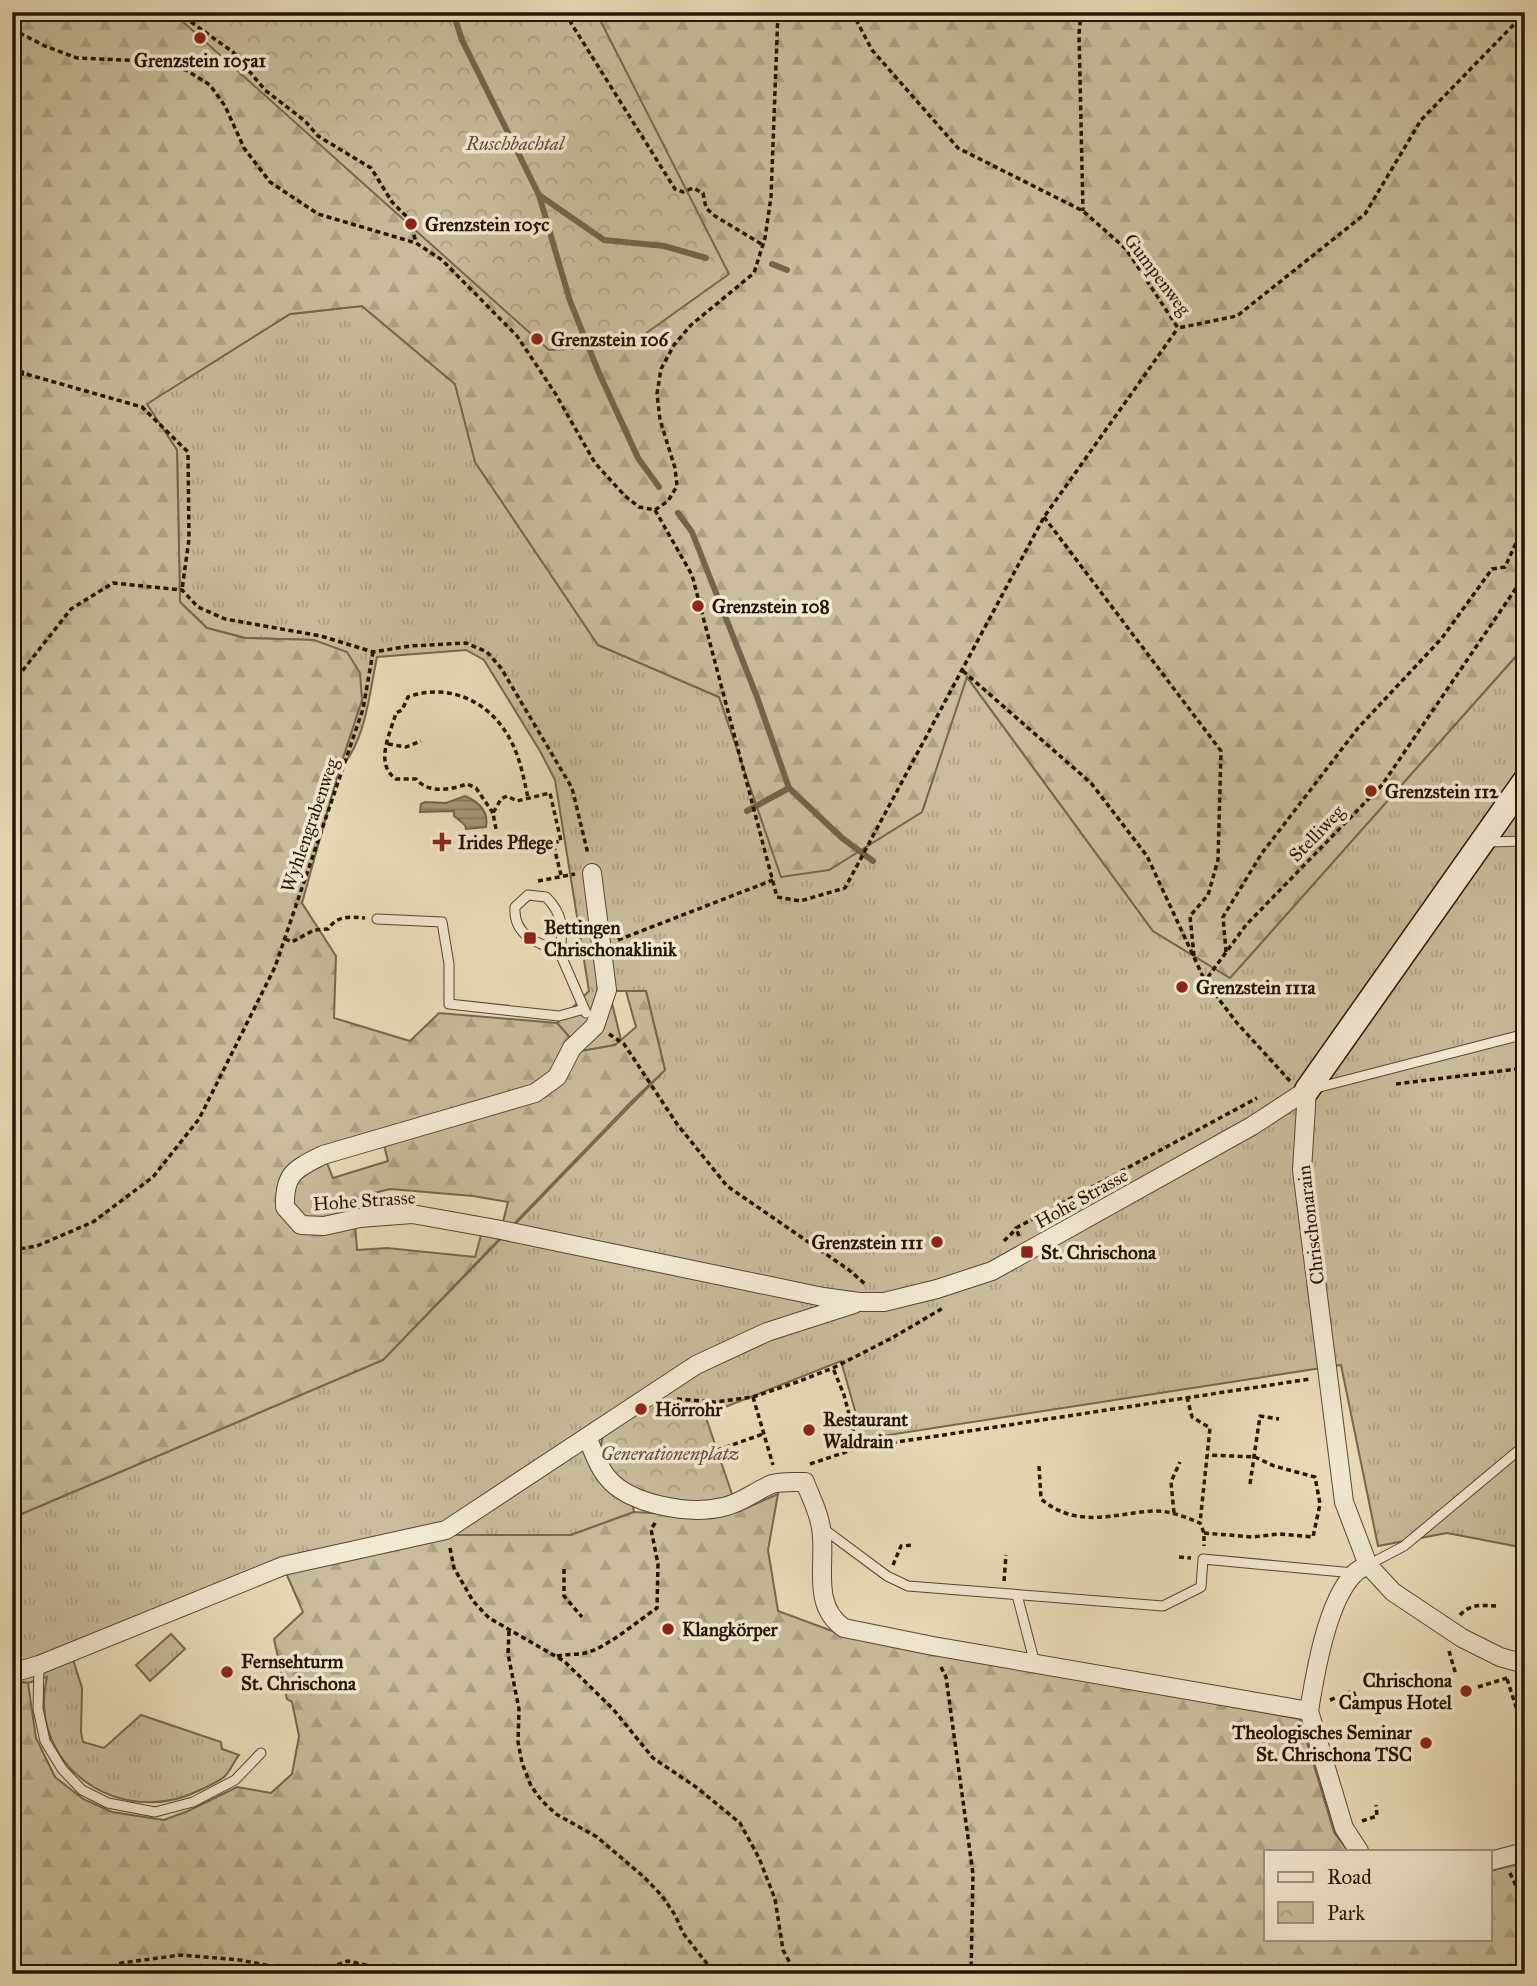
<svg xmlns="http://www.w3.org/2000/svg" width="1537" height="1986" font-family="'IM FELL Great Primer',serif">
<defs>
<pattern id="grass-tufts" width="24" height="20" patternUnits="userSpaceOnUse" patternTransform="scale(1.75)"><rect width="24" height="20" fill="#cabc9c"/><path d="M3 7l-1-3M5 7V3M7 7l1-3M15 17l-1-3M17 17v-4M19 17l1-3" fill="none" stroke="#ada185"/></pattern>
<pattern id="forest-firs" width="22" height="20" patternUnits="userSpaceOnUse" patternTransform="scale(1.75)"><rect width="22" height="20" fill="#cabc9c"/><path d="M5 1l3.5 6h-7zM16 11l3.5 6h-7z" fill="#ada185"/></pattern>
<pattern id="park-crowns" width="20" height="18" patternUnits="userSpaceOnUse" patternTransform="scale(1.75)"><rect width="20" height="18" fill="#cabc9c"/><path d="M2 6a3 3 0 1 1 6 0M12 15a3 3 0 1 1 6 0" fill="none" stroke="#ada185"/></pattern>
<pattern id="water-rules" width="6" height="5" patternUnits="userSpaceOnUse" patternTransform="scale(1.75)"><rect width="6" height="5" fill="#a8997c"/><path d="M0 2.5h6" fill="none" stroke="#887c63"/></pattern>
</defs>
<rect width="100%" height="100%" fill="#ecdebb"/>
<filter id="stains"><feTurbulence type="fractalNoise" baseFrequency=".00286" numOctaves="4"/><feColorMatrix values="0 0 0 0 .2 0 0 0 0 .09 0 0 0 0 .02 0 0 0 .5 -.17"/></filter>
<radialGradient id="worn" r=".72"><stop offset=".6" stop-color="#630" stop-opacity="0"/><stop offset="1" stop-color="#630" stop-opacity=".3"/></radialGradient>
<g fill="url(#grass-tufts)" stroke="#76684f" stroke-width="2">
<path d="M 362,306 L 455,384 L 476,462 L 598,645 L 719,697 L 782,877 L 922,812 L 966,676 L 1153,931 L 1230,978 L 1525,646 L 1525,1548 L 1447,1533 L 1378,1546 L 1341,1365 L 863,1439 L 841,1361 L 705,1415 L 653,1402 L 630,1488 L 634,1512 L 571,1535 L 453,1535 L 283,1566 L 71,1653 L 82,1688 L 81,1732 L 83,1742 L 104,1748 L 141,1715 L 221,1742 L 222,1749 L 239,1755 C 234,1761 230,1772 224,1777 C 218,1782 208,1786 200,1790 C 122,1830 26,1767 47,1677 L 28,1683 L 12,1681 L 12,1518 L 383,1360 L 665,1070 L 646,991 L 609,991 L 621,1040 L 615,1045 L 581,1051 L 557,1023 L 589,991 L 555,780 L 540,751 L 484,660 L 466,650 L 377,657 C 369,695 366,741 339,770 L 362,700 L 314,640 L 245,638 L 207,628 L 180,602 L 177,450 L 146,404 L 290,314 Z"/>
<path d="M 171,1634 L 185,1649 L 150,1681 L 136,1665 Z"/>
</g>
<g fill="url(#forest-firs)" stroke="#76684f" stroke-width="2" fill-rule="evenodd">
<path d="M 12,12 L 1525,12 L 1525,646 L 1230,978 L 1153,931 L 967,677 L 922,812 L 829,870 L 781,877 L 719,697 L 598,645 L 475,462 L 455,384 L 362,306 L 290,314 L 147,404 L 177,450 L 180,602 L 207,628 L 245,638 L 314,640 L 347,652 L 360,673 L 362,700 L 339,770 L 302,903 L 336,956 L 334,1018 L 410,1041 L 439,1013 L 557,1023 L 582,1051 L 615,1045 L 636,1027 L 626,991 L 646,991 L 665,1070 L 631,1102 L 383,1360 L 12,1518 ZM 384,1145 L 388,1161 L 333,1178 L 327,1163 ZM 390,1189 L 473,1196 L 508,1202 L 501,1230 L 483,1228 L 475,1257 L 387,1248 L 357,1250 L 355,1223 L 345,1225 L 342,1201 Z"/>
<path d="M 778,1494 L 768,1550 L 778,1611 L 843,1635 L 1300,1719 L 1334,1832 L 1348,1851 L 1266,1851 L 1266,1939 L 1490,1939 L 1490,1871 L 1525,1862 L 1525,1974 L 12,1974 L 12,1681 L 28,1683 L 36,1738 L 55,1777 L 83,1799 L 112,1812 L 164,1820 L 188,1811 L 237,1787 L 271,1793 L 292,1774 L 299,1736 L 292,1702 L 287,1699 L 274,1639 L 303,1612 L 283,1566 L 453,1535 L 571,1535 L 634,1512 L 704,1516 L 740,1511 Z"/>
</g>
<g fill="url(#park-crowns)" stroke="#76684f" stroke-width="2">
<path d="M 172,12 L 596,12 L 729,274 L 628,346 L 549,350 Z"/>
<path d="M 653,1402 L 705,1415 L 733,1497 C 723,1499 712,1501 701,1502 C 666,1503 611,1492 601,1452 C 600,1447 602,1440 603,1436 Z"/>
</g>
<path fill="url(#water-rules)" stroke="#73644b" stroke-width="2" d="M 465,796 C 479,802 489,811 486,827 L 466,829 L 465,825 L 454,816 L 454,811 L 420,812 L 421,804 L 425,802 L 446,803 Z"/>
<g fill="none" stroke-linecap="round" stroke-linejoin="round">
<g stroke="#73644b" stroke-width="6">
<path d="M 453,12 L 462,40 L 539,195 L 570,301 L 599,373 L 638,458 L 659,487"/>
<path d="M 539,195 L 604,240 L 664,246 L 706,258"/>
<path d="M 772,264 L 787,270"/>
<path d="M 678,513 L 692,532 L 757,697 L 789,788 L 842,838 L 873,861"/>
<path d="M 747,811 L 789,788"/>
</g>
<defs>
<g id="lane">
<path d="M 1488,842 L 1525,841"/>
<path d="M 377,919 L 442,922 L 449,964 L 449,1004 L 559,1016 L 584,1009"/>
<path d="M 559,951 C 536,943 513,935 515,907 L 528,895 L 546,897 C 562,913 565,929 559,951 L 586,1013"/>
<path d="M 1316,1088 L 1525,1034"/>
<path d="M 821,1527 L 887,1576 L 908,1586 L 1163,1606 L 1201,1587 L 1203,1559 L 1354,1573"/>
<path d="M 1368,1565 L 1404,1546 L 1525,1445"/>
<path d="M 1017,1595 L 1035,1664"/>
<path d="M 39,1665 L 38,1709 L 45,1741 L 62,1769 L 82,1790 L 108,1803 L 155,1812 L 193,1802 L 235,1780 L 261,1753"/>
<path d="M 1524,1791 L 1525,1794"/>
</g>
<g id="street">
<path d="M 592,873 L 607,990 L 595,1026 L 572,1048 L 557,1077 L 535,1093 L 323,1155 C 295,1169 284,1173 285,1207 L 301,1225 L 324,1226 L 360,1218 L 412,1214 L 496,1229 L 823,1297 L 859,1302 L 884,1302 L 937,1289 L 992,1271 L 1252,1126 L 1307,1090"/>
<path d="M 1307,1090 L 1302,1170 L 1344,1502 L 1368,1565 L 1393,1592 L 1462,1638 L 1500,1657 L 1525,1664"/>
<path d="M 588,1439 C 593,1451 598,1467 607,1477 C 629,1505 690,1515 723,1507 C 742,1503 755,1491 772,1484 C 781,1481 795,1482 805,1482 C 810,1496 819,1512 821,1528 C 827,1562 810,1605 844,1628 L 933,1646 L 1309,1711 L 1344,1828 L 1359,1851"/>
<path d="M 12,1673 L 39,1665 L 283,1566 L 446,1530 L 696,1365 L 767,1332 L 854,1304"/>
<path d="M 1309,1711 C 1315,1674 1327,1601 1354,1574 C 1357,1570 1363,1568 1368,1565"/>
<path d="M 1490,1861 L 1525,1852"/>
</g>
<path id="secondary" d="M 1307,1090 L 1525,781"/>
</defs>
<use href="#lane" stroke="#554630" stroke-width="11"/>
<use href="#street" stroke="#554630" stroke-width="20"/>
<use href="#secondary" stroke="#231402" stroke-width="27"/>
<g stroke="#231402" stroke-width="3.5" stroke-dasharray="5 3.5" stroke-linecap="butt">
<path d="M 177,12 L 233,52 L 265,90 L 305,121 L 318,136 L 371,168 L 392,202 L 410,220 L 416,243"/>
<path d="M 567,12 L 571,23 L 675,189 L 683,192 L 693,188 L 703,193 L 706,208 L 715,216 L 763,245"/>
<path d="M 852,12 L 872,50 L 958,148 L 1083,211 L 1126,249 L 1178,328 L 1237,316 L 1365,214 L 1421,120 L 1525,13"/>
<path d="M 1081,12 L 1079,34 L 1083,211"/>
<path d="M 12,29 L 45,46 L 77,58 L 145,61 L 186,70 L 210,85 L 225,106 L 244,148 L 270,182 L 318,214 L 416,243 L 442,260 L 517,336 L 555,393 L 595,463 L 625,496 L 639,507 L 655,510 L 668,501 L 677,486 L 675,468 L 660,420 L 657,394 L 661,369 L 674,345 L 691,325 L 754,273 L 765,238 L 771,197 L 778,12"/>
<path d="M 12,366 L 26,374 L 142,407 L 188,452 L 189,539 L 182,590"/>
<path d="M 12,374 L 24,374"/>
<path d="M 655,510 L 692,575 L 777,897 L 800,901 L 845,888 L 1044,517 L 1178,328"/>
<path d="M 1044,517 L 1221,751 L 1218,860 L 1208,895 L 1190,916 L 1194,956"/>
<path d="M 12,668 L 19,674"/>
<path d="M 963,671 L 1091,783 L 1147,856 L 1205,981"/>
<path d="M 12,684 L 71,609 L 113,583 L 182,590 L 198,607 L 225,619 L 321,636 L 373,652 L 410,646 L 466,643 L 487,652 L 501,668 L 572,788 L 588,854"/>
<path d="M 388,744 L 406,747 L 421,741"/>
<path d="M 493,813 L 476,788 L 467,784 C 450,790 429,794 416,779 L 396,779 C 374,764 390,734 396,713 L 402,710 L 408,697 C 450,682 491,702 511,741 C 520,758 524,779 528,798"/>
<path d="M 496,829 L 493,813 L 501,799 L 507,796 L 517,801 L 550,793 L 561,841 L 553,843 L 561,875"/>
<path d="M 538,881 L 575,874"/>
<path d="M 285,939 L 292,942 L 314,930 L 328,929 C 338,915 349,917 365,918"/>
<path d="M 618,940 L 773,880"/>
<path d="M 1226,952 L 1223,917 L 1262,853 L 1358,728 L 1442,638 L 1492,569 L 1505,567 L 1516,543 L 1525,532"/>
<path d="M 609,1034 L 624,1044 L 677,1124 L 727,1186 L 849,1270 L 865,1284"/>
<path d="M 1290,1081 L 1237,1023 L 1205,981 L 1246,925 L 1382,785 L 1525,575"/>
<path d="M 1396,1084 L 1525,1068"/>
<path d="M 1019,1236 L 1016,1228 L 1257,1098"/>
<path d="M 1004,1241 L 1016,1229"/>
<path d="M 12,1250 L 37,1246 L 93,1222 L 153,1177 L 199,1119 L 275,967 L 363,709 L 373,652"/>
<path d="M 753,1397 L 773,1465"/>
<path d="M 1187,1397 L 1192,1417 L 1210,1428 L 1200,1523"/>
<path d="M 677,1399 L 715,1402 L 753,1397 L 797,1382 L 833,1368 L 892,1338 L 943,1308"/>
<path d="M 858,1448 L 1310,1379"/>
<path d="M 709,1453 L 763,1434"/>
<path d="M 810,1464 L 858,1448 L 844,1395 L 833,1368"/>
<path d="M 1039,1466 L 1041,1499 C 1077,1529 1112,1514 1152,1511 C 1169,1510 1185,1517 1200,1523 L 1204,1533 L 1204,1546"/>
<path d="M 1250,1484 L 1260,1416 L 1279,1419"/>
<path d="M 1174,1513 L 1171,1482 L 1180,1462"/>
<path d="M 1204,1533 L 1252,1537 L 1279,1534 L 1313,1537 L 1320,1504 L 1315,1477 L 1274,1466 L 1255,1457 L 1208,1455"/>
<path d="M 450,1548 L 454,1568 L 473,1601 L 489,1618 L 564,1661 L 613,1709 L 653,1758 L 696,1787 L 740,1823 L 759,1858 L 775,1899 L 783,1950 L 796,1974"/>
<path d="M 1179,1557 L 1191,1558"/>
<path d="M 893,1565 L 901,1546 L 914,1545"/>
<path d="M 564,1569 L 564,1596 L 582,1617"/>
<path d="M 1004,1581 L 1006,1555"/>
<path d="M 1460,1615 C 1470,1604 1481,1605 1496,1606"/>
<path d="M 509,1631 L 508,1654 L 519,1709 L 518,1742 L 522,1763 L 531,1786 L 542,1801 L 556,1814 L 597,1837 L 645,1878 L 662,1896 L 675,1915 L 683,1933 L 715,1974"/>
<path d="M 1449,1651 L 1456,1675"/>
<path d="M 557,1656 C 566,1654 576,1655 585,1653 C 605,1649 638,1621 657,1608 L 658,1564 L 651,1529 L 656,1522"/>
<path d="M 941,1667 L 946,1677 L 973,1874 L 971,1974"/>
<path d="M 1507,1679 L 1525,1735"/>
<path d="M 1478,1687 L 1507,1678"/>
<path d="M 1330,1700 L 1353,1691 L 1359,1707"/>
<path d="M 1362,1821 L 1377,1816 L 1376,1805"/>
<path d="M 1510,1873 L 1525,1905"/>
<path d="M 96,1974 L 121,1963 L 181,1955 L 240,1960 L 290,1970 L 319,1971 L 348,1961 L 405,1974"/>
</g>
<use href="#lane" stroke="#f3ead3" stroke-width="9"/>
<use href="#street" stroke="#f3ead3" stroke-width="18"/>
<use href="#secondary" stroke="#f3ead3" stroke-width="24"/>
</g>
<g fill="#8f2418" stroke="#f3ead3" stroke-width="2.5">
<circle cx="200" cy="38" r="7"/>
<circle cx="411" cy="224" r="7"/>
<circle cx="537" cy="339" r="7"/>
<circle cx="698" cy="606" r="7"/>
<circle cx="1371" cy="791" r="7"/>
<path d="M438.5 831.5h7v7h7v7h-7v7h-7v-7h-7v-7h7z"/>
<rect x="523" y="931" width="14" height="14" rx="3.5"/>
<circle cx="1182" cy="987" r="7"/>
<circle cx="937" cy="1242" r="7"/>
<rect x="1020" y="1245" width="14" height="14" rx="3.5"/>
<circle cx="641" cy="1409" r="7"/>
<circle cx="809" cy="1430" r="7"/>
<circle cx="668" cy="1629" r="7"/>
<circle cx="227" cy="1672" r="7"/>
<circle cx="1466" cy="1691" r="7"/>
<circle cx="1426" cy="1743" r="7"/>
</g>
<g text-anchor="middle" stroke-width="7" stroke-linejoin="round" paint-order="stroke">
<g font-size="19" font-weight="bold" fill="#231402" stroke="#f3ead3" text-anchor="start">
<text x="200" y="67" text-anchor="middle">Grenzstein 105a1</text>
<text x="425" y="231">Grenzstein 105c</text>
<text x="551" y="346">Grenzstein 106</text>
<text x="712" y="613">Grenzstein 108</text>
<text x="1385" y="798">Grenzstein 112</text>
<text x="458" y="849">Irides Pflege</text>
<text x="544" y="934">Bettingen<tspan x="544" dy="22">Chrischonaklinik</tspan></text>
<text x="1196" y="994">Grenzstein 111a</text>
<text x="923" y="1249" text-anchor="end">Grenzstein 111</text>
<text x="1041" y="1259">St. Chrischona</text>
<text x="655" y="1416">Hörrohr</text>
<text x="823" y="1426">Restaurant<tspan x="823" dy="22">Waldrain</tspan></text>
<text x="682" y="1636">Klangkörper</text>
<text x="241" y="1668">Fernsehturm<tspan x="241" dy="22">St. Chrischona</tspan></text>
<text x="1452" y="1687" text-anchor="end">Chrischona<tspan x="1452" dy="22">Campus Hotel</tspan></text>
<text x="1412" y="1739" text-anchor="end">Theologisches Seminar<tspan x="1412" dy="22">St. Chrischona TSC</tspan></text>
</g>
<g font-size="19" font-style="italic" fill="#5d4f38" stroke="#f3ead3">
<text x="515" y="150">Ruschbachtal</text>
<text x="670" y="1460">Generationenplatz</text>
</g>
<g font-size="19" fill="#231402" stroke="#f3ead3">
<text transform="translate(1158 274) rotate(53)" y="7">Gumpenweg</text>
<text transform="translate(309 825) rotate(-71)" y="7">Wyhlengrabenweg</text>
<text transform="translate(1316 833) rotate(-46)" y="7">Stelliweg</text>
<text transform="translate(1081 1198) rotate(-29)" y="7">Hohe Strasse</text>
<text transform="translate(364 1200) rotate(-4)" y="7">Hohe Strasse</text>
<text transform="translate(1310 1225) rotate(-97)" y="7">Chrischonarain</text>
</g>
</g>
<rect width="1537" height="1986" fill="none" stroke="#ecdebb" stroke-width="42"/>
<rect x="14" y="14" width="1509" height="1958" fill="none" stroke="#231402" stroke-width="3.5"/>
<rect x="21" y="21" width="1495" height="1944" fill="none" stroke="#231402" stroke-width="2"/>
<rect x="1264" y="1850" width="228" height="91" fill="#f3ead3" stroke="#a0947f" stroke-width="2"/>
<rect x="1278" y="1872" width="35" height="10" fill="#f3ead3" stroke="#a0947f" stroke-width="2"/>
<text x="1327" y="1884" font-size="21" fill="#231402">Road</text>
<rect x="1278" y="1902" width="35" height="21" fill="url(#park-crowns)" stroke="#a0947f" stroke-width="2"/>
<text x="1327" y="1920" font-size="21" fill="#231402">Park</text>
<rect width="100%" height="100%" filter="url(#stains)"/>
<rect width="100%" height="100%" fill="url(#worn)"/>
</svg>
